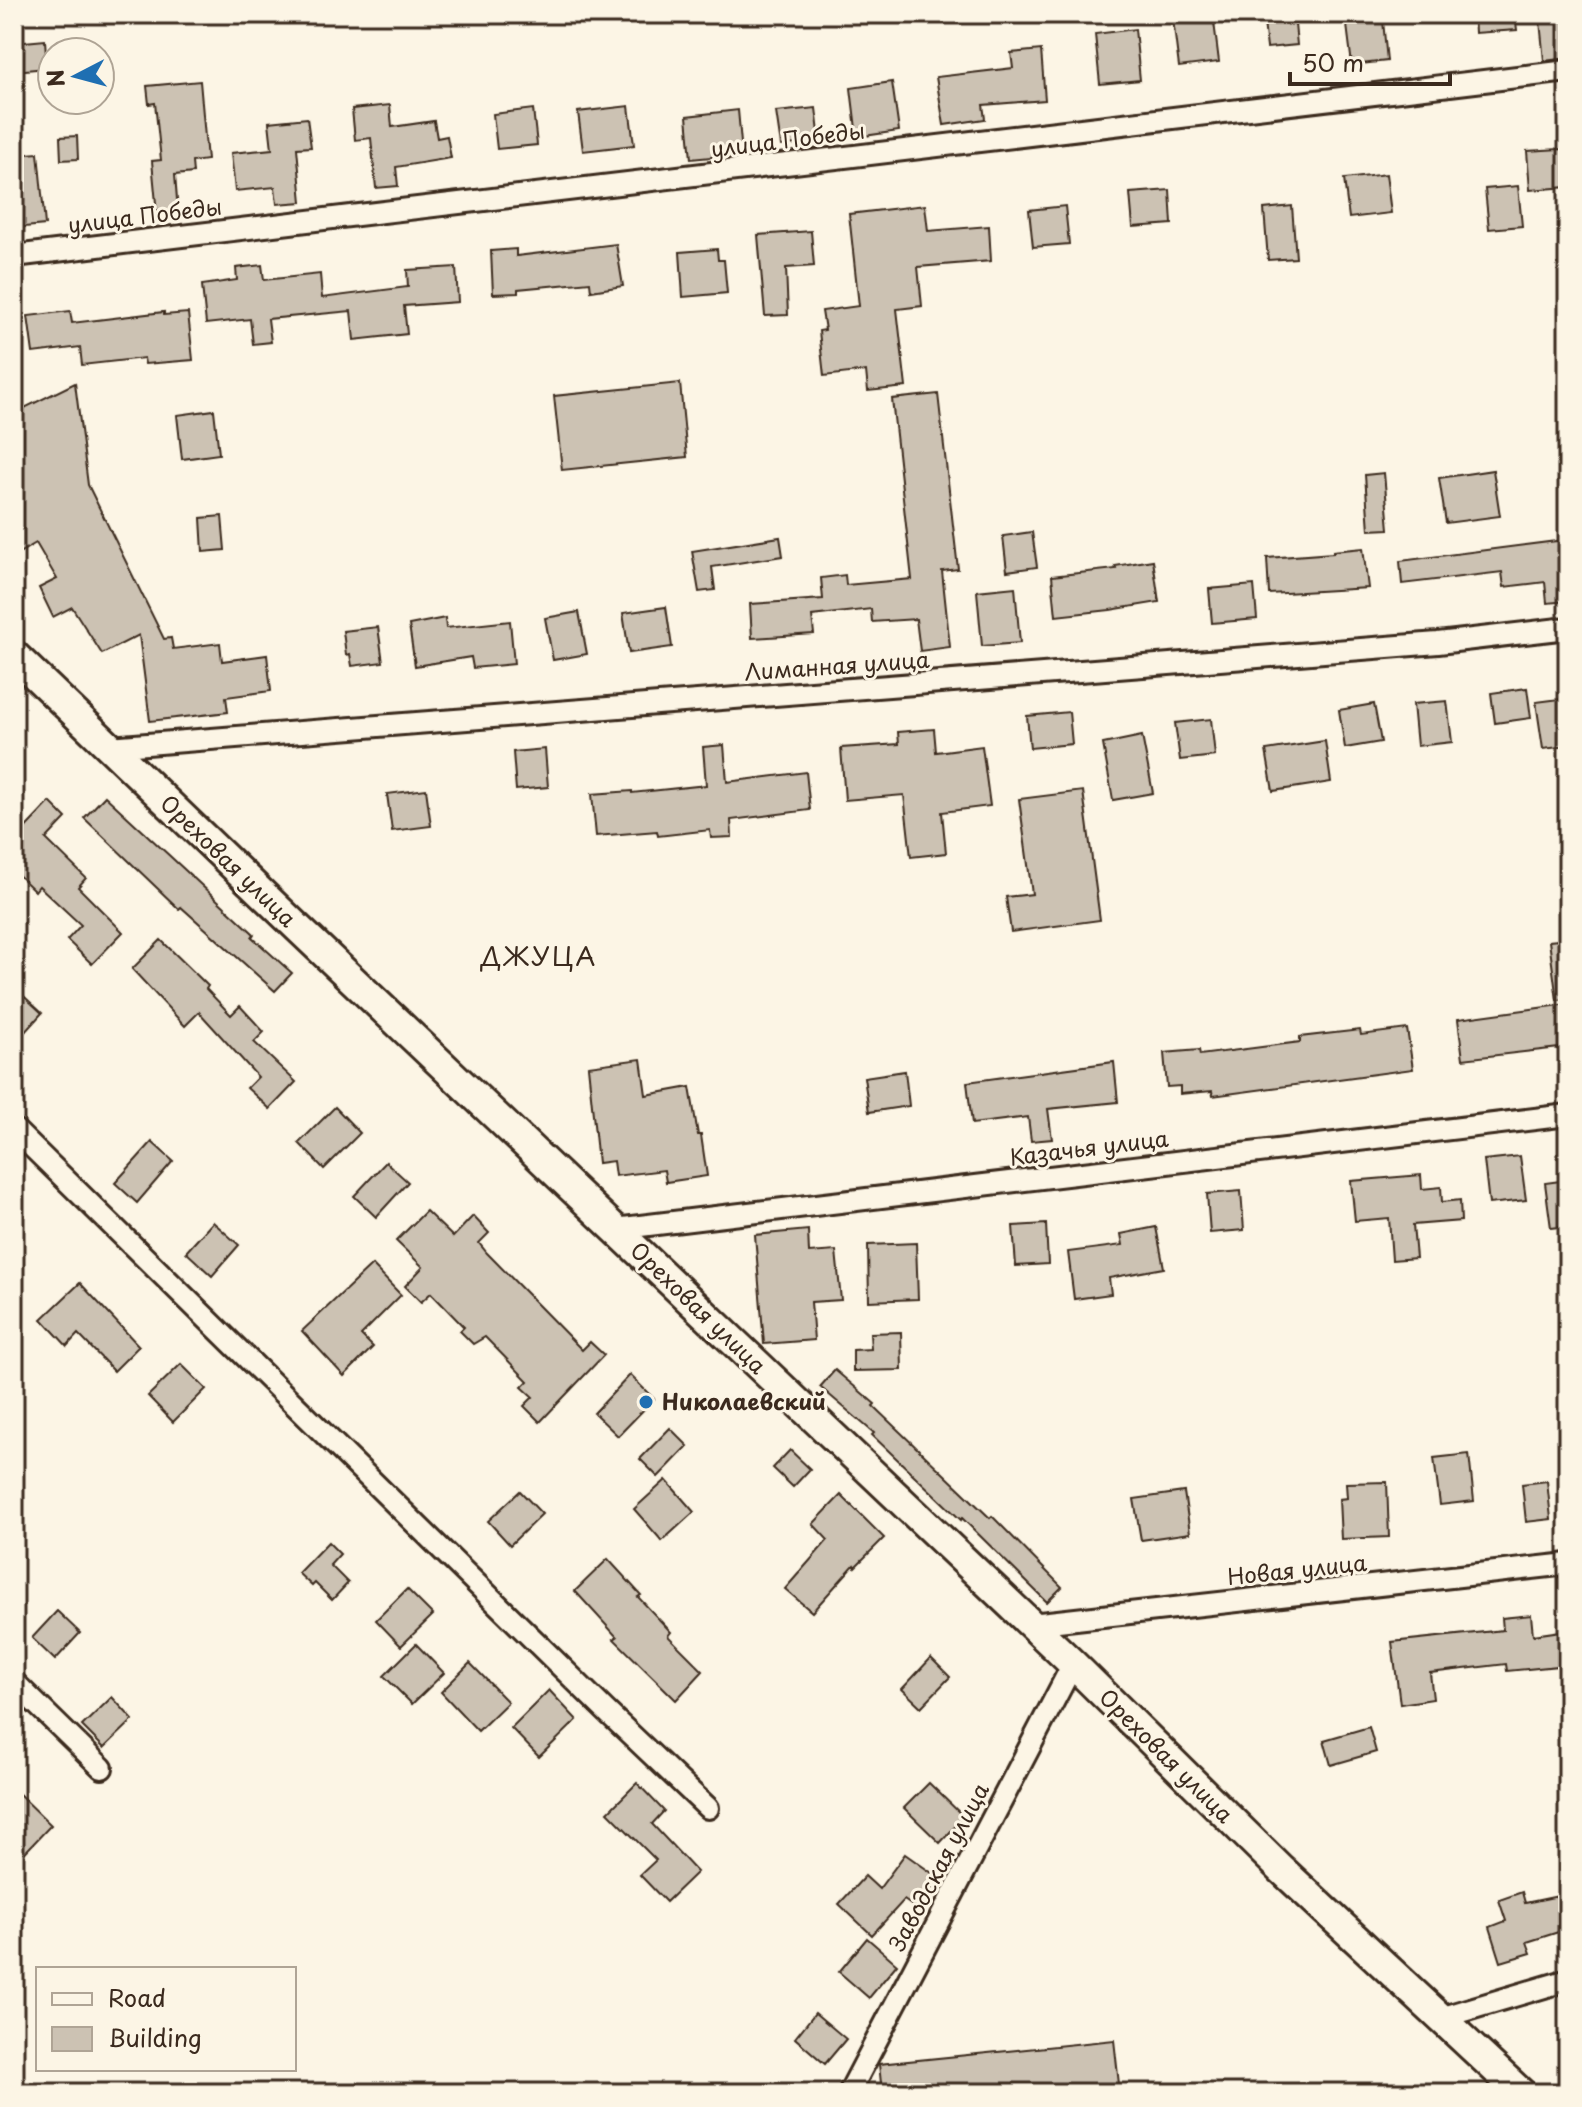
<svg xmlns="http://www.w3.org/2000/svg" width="1582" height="2107" font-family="'Playpen Sans',sans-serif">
<rect width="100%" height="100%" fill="#fcf5e5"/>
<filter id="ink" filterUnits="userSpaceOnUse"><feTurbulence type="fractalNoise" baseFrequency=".0125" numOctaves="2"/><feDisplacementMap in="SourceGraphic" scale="16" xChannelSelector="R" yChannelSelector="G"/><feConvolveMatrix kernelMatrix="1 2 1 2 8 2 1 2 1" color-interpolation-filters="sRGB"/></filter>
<g filter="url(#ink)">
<g fill="#ccc2b3" stroke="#3b2a1e" stroke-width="2">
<path d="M 1213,14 L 1219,62 L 1179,67 L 1173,19 Z"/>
<path d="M 1263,14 L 1294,14 L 1297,45 L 1267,48 Z"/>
<path d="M 1474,14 L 1515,14 L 1517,30 L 1475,33 Z"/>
<path d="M 1565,18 L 1568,58 L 1544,61 L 1540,21 Z"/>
<path d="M 1383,21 L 1387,61 L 1352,65 L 1347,25 Z"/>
<path d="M 1135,29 L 1140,80 L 1100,84 L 1095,34 Z"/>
<path d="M 45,40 L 47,68 L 14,71 L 14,43 Z"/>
<path d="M 1041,50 L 1045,100 L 983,105 L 985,119 L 944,125 L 936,77 L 1013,68 L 1011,53 Z"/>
<path d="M 200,81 L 207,160 L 192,162 L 193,173 L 175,175 L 178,212 L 157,214 L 152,161 L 161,160 L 155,103 L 149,104 L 147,86 Z"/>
<path d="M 892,82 L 899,131 L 857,137 L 851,88 Z"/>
<path d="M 390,105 L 392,127 L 434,121 L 437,138 L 447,136 L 451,158 L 396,167 L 398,186 L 376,188 L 371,138 L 355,140 L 352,109 Z"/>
<path d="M 629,106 L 634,145 L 583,151 L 578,112 Z"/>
<path d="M 816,108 L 820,141 L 781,146 L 776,112 Z"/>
<path d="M 533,109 L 537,145 L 497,149 L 493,114 Z"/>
<path d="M 738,110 L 742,154 L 691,159 L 687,116 Z"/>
<path d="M 307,118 L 311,147 L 297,148 L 302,202 L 277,204 L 275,187 L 235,191 L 231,153 L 272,149 L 269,122 Z"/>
<path d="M 77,136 L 78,159 L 61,160 L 60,137 Z"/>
<path d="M 1560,149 L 1568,150 L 1568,187 L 1530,190 L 1527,151 Z"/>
<path d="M 38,153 L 45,225 L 14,228 L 14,155 Z"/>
<path d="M 1386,174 L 1391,213 L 1349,218 L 1344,179 Z"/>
<path d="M 1518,186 L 1522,226 L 1489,229 L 1485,189 Z"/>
<path d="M 1170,190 L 1172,224 L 1133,227 L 1130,193 Z"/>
<path d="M 925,205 L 928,231 L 989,226 L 991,261 L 918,267 L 922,306 L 897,309 L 906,387 L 868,391 L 866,371 L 824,376 L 819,331 L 825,330 L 822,311 L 859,306 L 849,214 Z"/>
<path d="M 1065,206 L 1069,244 L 1033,247 L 1029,210 Z"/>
<path d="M 1292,206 L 1296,258 L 1268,260 L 1264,209 Z"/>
<path d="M 811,231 L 814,266 L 786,268 L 788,315 L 765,316 L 758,235 Z"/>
<path d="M 616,244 L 623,286 L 591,291 L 590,282 L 518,289 L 518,293 L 493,294 L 491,251 L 516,249 L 516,256 Z"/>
<path d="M 717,249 L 718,260 L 724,260 L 727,293 L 683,297 L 680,252 Z"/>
<path d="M 262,265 L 264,280 L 320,274 L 322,298 L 408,287 L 407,270 L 456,267 L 458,302 L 404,306 L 407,334 L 354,340 L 351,311 L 268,319 L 271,342 L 253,344 L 250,319 L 206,324 L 202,285 L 237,280 L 236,268 Z"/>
<path d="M 70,311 L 72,323 L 164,312 L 164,315 L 188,313 L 193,360 L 145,364 L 144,358 L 82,365 L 80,347 L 33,353 L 28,316 Z"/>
<path d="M 75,383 L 88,485 L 164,639 L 171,638 L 173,649 L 220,643 L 222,661 L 267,655 L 271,691 L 226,697 L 228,712 L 150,721 L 139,635 L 102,654 L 72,607 L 53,617 L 39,588 L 57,579 L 36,543 L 14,556 L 14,413 Z"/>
<path d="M 680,383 L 687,457 L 562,470 L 554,396 Z"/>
<path d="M 938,394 L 958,569 L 942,571 L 950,647 L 920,651 L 916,619 L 872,622 L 871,609 L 812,616 L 814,634 L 752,638 L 750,604 L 823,599 L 821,578 L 845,575 L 846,585 L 912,579 L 892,399 Z"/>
<path d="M 214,410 L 219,454 L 182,459 L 177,415 Z"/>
<path d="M 1493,470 L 1500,516 L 1446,523 L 1439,478 Z"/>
<path d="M 1384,473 L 1389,529 L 1369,530 L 1365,475 Z"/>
<path d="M 222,516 L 225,550 L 203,552 L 201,518 Z"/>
<path d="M 1032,532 L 1037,567 L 1007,571 L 1003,536 Z"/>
<path d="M 780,537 L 783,556 L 712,567 L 715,590 L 699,592 L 692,551 Z"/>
<path d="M 1565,540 L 1568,601 L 1547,603 L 1545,582 L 1504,587 L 1502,572 L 1402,584 L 1400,561 Z"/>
<path d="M 1363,548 L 1368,588 L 1269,594 L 1267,558 L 1333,553 L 1333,551 Z"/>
<path d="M 1153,560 L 1159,602 L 1110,610 L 1056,616 L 1052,576 L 1116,569 L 1115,566 Z"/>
<path d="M 1254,585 L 1257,619 L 1212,623 L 1209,589 Z"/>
<path d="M 1015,587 L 1020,643 L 982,646 L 977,591 Z"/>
<path d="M 666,607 L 672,647 L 629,653 L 623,613 Z"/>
<path d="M 579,612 L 587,654 L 553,660 L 545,618 Z"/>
<path d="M 445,618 L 446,628 L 510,621 L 514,664 L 473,668 L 471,657 L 415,666 L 409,625 Z"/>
<path d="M 378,627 L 383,662 L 352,666 L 350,654 L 346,655 L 343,631 Z"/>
<path d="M 1527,688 L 1531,718 L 1495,723 L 1491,693 Z"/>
<path d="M 1568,698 L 1568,746 L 1543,749 L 1536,702 Z"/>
<path d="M 1447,701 L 1452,742 L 1417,746 L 1413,704 Z"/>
<path d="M 1374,704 L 1381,742 L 1345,748 L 1339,710 Z"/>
<path d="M 1069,712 L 1072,744 L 1030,748 L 1027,716 Z"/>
<path d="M 1211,719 L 1215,756 L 1180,760 L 1175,723 Z"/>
<path d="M 934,729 L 936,752 L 982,746 L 990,806 L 942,812 L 946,853 L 911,857 L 904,795 L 845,800 L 841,748 L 899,744 L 898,732 Z"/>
<path d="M 1142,736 L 1153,793 L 1113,800 L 1103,744 Z"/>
<path d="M 1325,741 L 1331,782 L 1273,791 L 1266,750 Z"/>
<path d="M 724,745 L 727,782 L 806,772 L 810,810 L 731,820 L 732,837 L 711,838 L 710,830 L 658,836 L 657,831 L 596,836 L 592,794 L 632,791 L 632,793 L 706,785 L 703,747 Z"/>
<path d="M 545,749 L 548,787 L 516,790 L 513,752 Z"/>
<path d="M 426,789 L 431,826 L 392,831 L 387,794 Z"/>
<path d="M 1083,791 L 1100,920 L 1011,932 L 1006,897 L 1032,894 L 1019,799 Z"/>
<path d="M 105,796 L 254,934 L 252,937 L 292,973 L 275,991 L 181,907 L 179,909 L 84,818 Z"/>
<path d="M 50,802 L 66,818 L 46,839 L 86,878 L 78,887 L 123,932 L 92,964 L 67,940 L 81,925 L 39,886 L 35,891 L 14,871 L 14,840 Z"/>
<path d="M 1568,939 L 1568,999 L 1557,1000 L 1549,941 Z"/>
<path d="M 161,940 L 208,986 L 206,989 L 231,1015 L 240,1006 L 264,1032 L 254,1042 L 296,1082 L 270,1109 L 247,1088 L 258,1077 L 199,1012 L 185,1026 L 132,969 Z"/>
<path d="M 14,987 L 42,1013 L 14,1044 Z"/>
<path d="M 1568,1004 L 1568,1047 L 1463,1059 L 1458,1019 Z"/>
<path d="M 1407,1029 L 1413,1069 L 1213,1096 L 1212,1091 L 1180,1094 L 1180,1086 L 1167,1087 L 1164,1053 L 1199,1050 L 1200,1055 L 1300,1042 L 1300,1037 L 1360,1030 L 1361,1035 Z"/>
<path d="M 641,1059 L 646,1095 L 690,1087 L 698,1135 L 701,1135 L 707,1176 L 666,1182 L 664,1170 L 615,1176 L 613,1161 L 598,1163 L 588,1066 Z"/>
<path d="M 1114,1062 L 1118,1102 L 1048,1109 L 1052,1139 L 1031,1141 L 1028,1117 L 972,1124 L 967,1082 Z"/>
<path d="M 905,1071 L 909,1106 L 869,1112 L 864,1077 Z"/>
<path d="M 335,1107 L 360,1133 L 324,1169 L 299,1143 Z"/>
<path d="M 152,1142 L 173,1161 L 137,1203 L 115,1183 Z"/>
<path d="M 1520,1156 L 1526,1200 L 1489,1204 L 1484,1160 Z"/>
<path d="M 386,1162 L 408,1182 L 376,1217 L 354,1196 Z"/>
<path d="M 1421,1175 L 1422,1189 L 1441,1187 L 1442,1202 L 1460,1200 L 1461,1221 L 1413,1225 L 1416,1258 L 1392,1260 L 1389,1218 L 1355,1221 L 1351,1181 Z"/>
<path d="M 1568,1180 L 1568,1226 L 1551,1228 L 1545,1183 Z"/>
<path d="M 1241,1191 L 1244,1230 L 1210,1233 L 1207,1194 Z"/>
<path d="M 426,1211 L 453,1237 L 473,1216 L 489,1233 L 479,1243 L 487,1253 L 582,1350 L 590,1342 L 604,1355 L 540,1422 L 524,1406 L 533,1397 L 522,1387 L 528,1381 L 485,1337 L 473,1344 L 460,1331 L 464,1327 L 431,1293 L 421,1302 L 405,1286 L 423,1267 L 396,1241 Z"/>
<path d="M 213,1222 L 239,1245 L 212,1276 L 186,1252 Z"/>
<path d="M 1046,1224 L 1048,1264 L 1016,1266 L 1013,1226 Z"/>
<path d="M 1156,1227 L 1164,1268 L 1109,1278 L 1111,1294 L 1074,1299 L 1068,1252 L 1123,1245 L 1121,1234 Z"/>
<path d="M 808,1230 L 809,1253 L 836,1251 L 841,1300 L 811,1302 L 814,1340 L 764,1344 L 755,1235 Z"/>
<path d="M 916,1243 L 918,1299 L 869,1301 L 868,1245 Z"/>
<path d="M 372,1265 L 401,1295 L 361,1335 L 373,1347 L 344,1376 L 302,1331 Z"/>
<path d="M 80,1283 L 139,1346 L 114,1371 L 78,1334 L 67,1346 L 42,1319 Z"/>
<path d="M 901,1332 L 902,1370 L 853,1371 L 853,1350 L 871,1349 L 870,1333 Z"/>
<path d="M 181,1364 L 206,1389 L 173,1422 L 148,1396 Z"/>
<path d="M 835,1370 L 875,1404 L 873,1406 L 990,1518 L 992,1516 L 1062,1587 L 1047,1602 L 962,1518 L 961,1520 L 872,1435 L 874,1433 L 820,1387 Z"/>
<path d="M 630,1375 L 654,1399 L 618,1436 L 594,1413 Z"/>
<path d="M 670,1428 L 688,1446 L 658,1477 L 640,1459 Z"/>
<path d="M 790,1450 L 810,1469 L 793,1487 L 773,1468 Z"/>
<path d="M 1469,1454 L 1474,1501 L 1440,1505 L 1434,1458 Z"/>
<path d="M 666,1480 L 694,1512 L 662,1541 L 634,1509 Z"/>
<path d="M 1547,1481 L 1551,1519 L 1526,1522 L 1522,1484 Z"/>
<path d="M 1387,1482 L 1389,1537 L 1341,1539 L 1339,1499 L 1347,1498 L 1346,1483 Z"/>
<path d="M 520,1491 L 542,1514 L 510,1545 L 488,1521 Z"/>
<path d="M 1184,1492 L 1190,1533 L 1141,1540 L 1134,1499 Z"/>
<path d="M 841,1495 L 884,1538 L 855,1567 L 854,1565 L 812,1612 L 785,1589 L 828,1540 L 813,1524 Z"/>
<path d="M 328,1542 L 340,1554 L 330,1565 L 348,1583 L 332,1600 L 315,1583 L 312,1586 L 298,1573 Z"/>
<path d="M 608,1559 L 641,1595 L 638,1597 L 671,1632 L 668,1636 L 703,1671 L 676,1700 L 614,1639 L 617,1637 L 575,1591 Z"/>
<path d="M 407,1589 L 433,1615 L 401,1646 L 376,1620 Z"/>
<path d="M 57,1611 L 80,1633 L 55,1660 L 32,1638 Z"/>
<path d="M 1531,1615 L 1533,1635 L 1568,1630 L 1568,1665 L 1507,1671 L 1506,1664 L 1430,1673 L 1433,1699 L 1400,1704 L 1392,1642 L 1503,1630 L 1502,1618 Z"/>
<path d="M 416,1644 L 444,1673 L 412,1704 L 384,1676 Z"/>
<path d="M 931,1658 L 950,1677 L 921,1707 L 902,1689 Z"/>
<path d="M 470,1663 L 508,1702 L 478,1731 L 441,1692 Z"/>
<path d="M 549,1690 L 577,1720 L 539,1757 L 511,1728 Z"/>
<path d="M 112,1697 L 133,1720 L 104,1748 L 82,1726 Z"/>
<path d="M 1369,1727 L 1376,1752 L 1331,1765 L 1324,1740 Z"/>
<path d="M 637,1783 L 664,1811 L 652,1824 L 697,1872 L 666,1902 L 640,1875 L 656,1860 L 608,1812 Z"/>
<path d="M 929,1783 L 964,1817 L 940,1843 L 904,1808 Z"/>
<path d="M 14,1789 L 51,1825 L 14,1864 Z"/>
<path d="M 905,1854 L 939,1878 L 917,1909 L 904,1900 L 872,1935 L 839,1904 L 865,1876 L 879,1889 Z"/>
<path d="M 1522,1892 L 1525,1903 L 1568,1894 L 1568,1929 L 1527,1942 L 1531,1953 L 1501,1962 L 1490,1927 L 1506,1921 L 1499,1900 Z"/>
<path d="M 867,1938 L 897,1964 L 869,1998 L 839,1972 Z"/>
<path d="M 815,2013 L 846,2039 L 825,2064 L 795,2038 Z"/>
<path d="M 1114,2040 L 1120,2093 L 882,2093 L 879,2064 Z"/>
</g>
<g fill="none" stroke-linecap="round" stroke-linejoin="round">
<defs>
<g id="minor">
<path d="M 14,256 L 1568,71"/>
<path d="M 109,747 L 1438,643 L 1568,628"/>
<path d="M 14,1129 L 605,1710 L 708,1808"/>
<path d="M 615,1229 L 1568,1115"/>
<path d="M 1031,1624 L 1568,1564"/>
<path d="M 14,1682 L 102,1768"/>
<path d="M 1440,2018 L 1568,1980"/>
<path d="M 849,2093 L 1073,1664"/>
</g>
<path id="secondary" d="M 14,655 L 299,929 L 1073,1664 L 1281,1869 L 1521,2093"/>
</defs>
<use href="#minor" stroke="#3b2a1e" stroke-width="26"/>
<use href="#secondary" stroke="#3b2a1e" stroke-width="34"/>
<use href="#minor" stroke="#fcf5e5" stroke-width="20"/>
<use href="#secondary" stroke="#fcf5e5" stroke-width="28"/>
</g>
</g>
<circle fill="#1f6fb2" stroke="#fcf5e5" stroke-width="3" cx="646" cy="1402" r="8"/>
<g text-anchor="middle" stroke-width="6" stroke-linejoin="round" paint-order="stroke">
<g font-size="22" fill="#3b2a1e" stroke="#fcf5e5">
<text transform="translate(788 140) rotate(-7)" y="8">улица Победы</text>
<text transform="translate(145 216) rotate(-7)" y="8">улица Победы</text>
<text transform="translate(837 666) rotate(-4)" y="8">Лиманная улица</text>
<text transform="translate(228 861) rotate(44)" y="8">Ореховая улица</text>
<text transform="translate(1089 1148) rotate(-7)" y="8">Казачья улица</text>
<text transform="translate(698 1308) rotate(44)" y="8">Ореховая улица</text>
<text transform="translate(1297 1570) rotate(-6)" y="8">Новая улица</text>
<text transform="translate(1166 1756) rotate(45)" y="8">Ореховая улица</text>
<text transform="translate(939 1867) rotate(-62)" y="8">Заводская улица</text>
</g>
<g font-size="22" font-weight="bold" fill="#3b2a1e" stroke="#fcf5e5" text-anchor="start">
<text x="662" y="1410">Николаевский</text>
</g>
<g font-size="26" letter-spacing="2" fill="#3b2a1e" stroke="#fcf5e5">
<text x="539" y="966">ДЖУЦА</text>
</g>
</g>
<rect width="1582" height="2107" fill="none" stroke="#fcf5e5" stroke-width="48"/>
<rect x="24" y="24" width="1534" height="2059" fill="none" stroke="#3b2a1e" stroke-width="3" filter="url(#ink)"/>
<rect x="36" y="1967" width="260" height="104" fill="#fcf5e5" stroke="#afa495" stroke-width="2"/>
<rect x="52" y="1993" width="40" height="12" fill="#fcf5e5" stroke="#afa495" stroke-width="2"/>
<text x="108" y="2007" font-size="24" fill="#3b2a1e">Road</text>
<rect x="52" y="2027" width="40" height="24" fill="#ccc2b3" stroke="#afa495" stroke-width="2"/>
<text x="108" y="2047" font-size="24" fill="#3b2a1e">Building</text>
<g transform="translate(76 76) rotate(264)"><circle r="38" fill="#fcf5e5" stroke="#afa495" stroke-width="2"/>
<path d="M0-6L14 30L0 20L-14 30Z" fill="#1f6fb2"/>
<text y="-12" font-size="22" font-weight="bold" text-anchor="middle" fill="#3b2a1e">N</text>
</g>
<path d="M1290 72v12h160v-12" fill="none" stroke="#3b2a1e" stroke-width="4"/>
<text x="1302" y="72" font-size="24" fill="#3b2a1e" stroke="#fcf5e5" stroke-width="6" paint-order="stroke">50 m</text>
</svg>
